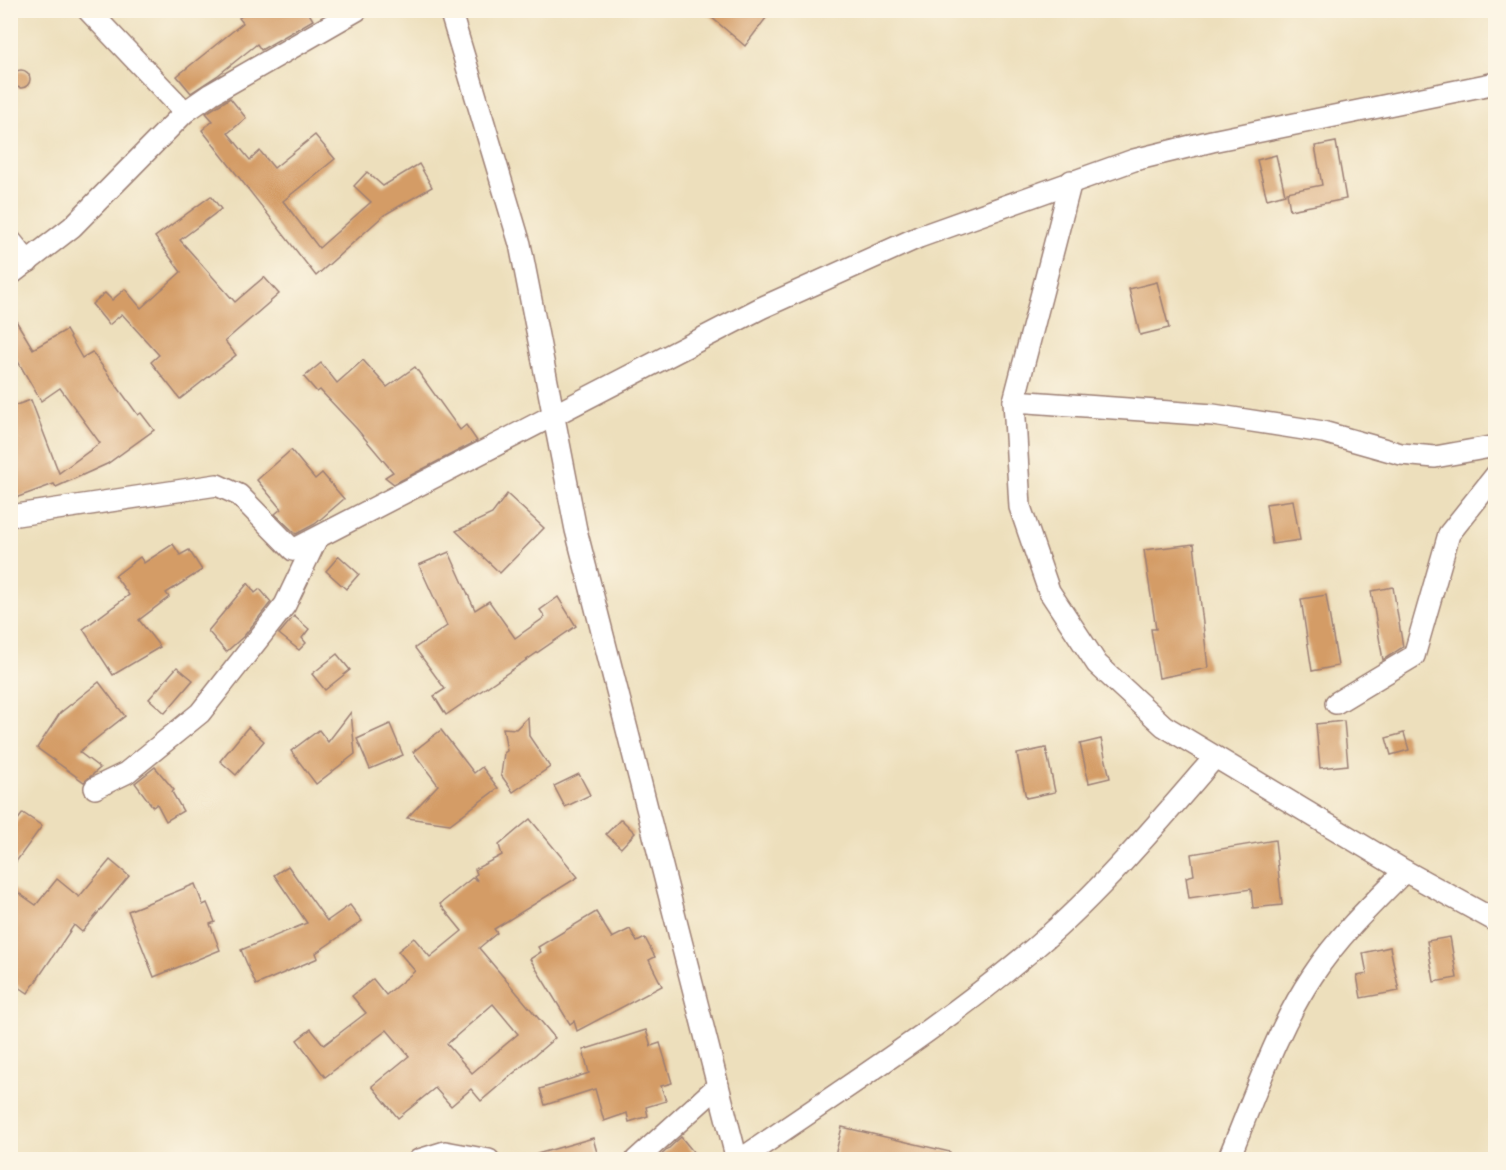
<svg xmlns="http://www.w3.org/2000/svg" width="1506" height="1170" font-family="'IM FELL Great Primer',serif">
<rect width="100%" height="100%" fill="#fcf5e5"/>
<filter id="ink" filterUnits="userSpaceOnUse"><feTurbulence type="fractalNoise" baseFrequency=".0167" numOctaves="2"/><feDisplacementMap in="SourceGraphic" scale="12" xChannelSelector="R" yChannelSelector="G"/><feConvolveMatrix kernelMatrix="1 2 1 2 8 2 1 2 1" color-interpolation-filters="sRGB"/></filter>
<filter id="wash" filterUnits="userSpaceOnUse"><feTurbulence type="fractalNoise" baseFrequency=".008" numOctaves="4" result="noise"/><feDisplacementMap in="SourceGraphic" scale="24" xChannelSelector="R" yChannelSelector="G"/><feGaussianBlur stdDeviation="1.35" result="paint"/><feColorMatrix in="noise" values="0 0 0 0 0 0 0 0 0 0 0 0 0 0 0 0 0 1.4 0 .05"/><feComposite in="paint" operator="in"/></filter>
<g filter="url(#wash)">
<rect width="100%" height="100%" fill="#eddfbc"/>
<g id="blocks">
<g fill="#d49c66" fill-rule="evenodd">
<path d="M 250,10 L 307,10 L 313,20 L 261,50 L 257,44 L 217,76 L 191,93 L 177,76 L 243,23 L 239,18 Z"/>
<path d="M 703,10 L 772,10 L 745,46 Z"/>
<circle cx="21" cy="79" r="9"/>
<path d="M 230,98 L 246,118 L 228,133 L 250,160 L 260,151 L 274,168 L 315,135 L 335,159 L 283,201 L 319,248 L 371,202 L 354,186 L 367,172 L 383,186 L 419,164 L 432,187 L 384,215 L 316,276 L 202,130 L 213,121 L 206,113 Z"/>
<path d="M 1336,142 L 1346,199 L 1290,210 L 1287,192 L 1322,185 L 1315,146 Z"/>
<path d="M 1276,155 L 1285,194 L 1267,199 L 1257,160 Z"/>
<path d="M 211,196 L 221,209 L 180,240 L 235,302 L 264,277 L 279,294 L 225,341 L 236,355 L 180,399 L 151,362 L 159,355 L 122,314 L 109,325 L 92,304 L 105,293 L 112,300 L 125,289 L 141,308 L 181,272 L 155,237 Z"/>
<path d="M 1157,282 L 1169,328 L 1140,335 L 1129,289 Z"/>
<path d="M 10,311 L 33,349 L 66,330 L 82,358 L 92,352 L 138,415 L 141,413 L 154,430 L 107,464 L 56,487 L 54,484 L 10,500 L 10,407 L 31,400 L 59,473 L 100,443 L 60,388 L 41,401 L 10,348 Z"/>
<path d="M 363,360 L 387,387 L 415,367 L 460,430 L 466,425 L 477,441 L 394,484 L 385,477 L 393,472 L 356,428 L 320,390 L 317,392 L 304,377 L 321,363 L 337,383 Z"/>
<path d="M 291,450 L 315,479 L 322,473 L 344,499 L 315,524 L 296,534 L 275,514 L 281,509 L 257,480 Z"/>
<path d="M 507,494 L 544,528 L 500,573 L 456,531 L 492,514 Z"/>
<path d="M 1293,500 L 1300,540 L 1272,544 L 1266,504 Z"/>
<path d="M 173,544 L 180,555 L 189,550 L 202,570 L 166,593 L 169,597 L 139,620 L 160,647 L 113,675 L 83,629 L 129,595 L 115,576 L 140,557 L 144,563 Z"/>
<path d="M 1194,544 L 1208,668 L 1159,678 L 1151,629 L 1156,629 L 1144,550 Z"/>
<path d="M 449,552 L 475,610 L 489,601 L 515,638 L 545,617 L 540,610 L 558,597 L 576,626 L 446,715 L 434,696 L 445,689 L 415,648 L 447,626 L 419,565 Z"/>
<path d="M 339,556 L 359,574 L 346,589 L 326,571 Z"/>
<path d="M 248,583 L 255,593 L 260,589 L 271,602 L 244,636 L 226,652 L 208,631 Z"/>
<path d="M 1393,587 L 1403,647 L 1383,660 L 1371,591 Z"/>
<path d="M 1326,595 L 1338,666 L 1312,671 L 1301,599 Z"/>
<path d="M 294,616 L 309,629 L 302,638 L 306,643 L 299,650 L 279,634 Z"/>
<path d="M 337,654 L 350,670 L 325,690 L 312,674 Z"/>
<path d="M 177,667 L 193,680 L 165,713 L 149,699 Z"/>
<path d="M 99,682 L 125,716 L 79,752 L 100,768 L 84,782 L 37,748 L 60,713 Z"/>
<path d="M 351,712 L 355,754 L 316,784 L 291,751 L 319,730 L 328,742 Z"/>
<path d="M 528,717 L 529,736 L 550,767 L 513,792 L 501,775 L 504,753 L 507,751 L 503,728 L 516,729 Z"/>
<path d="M 1344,721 L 1348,765 L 1320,768 L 1316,724 Z"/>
<path d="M 390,724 L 403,755 L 370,769 L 357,739 Z"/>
<path d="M 248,727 L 264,741 L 236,775 L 220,761 Z"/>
<path d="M 441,730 L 474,773 L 482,767 L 498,788 L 450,824 L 407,818 L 438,785 L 413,752 Z"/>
<path d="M 1404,733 L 1409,750 L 1391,755 L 1386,738 Z"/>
<path d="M 1101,739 L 1110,778 L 1089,783 L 1080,744 Z"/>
<path d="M 1046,748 L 1055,792 L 1026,798 L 1017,754 Z"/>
<path d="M 155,767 L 174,790 L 172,792 L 183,811 L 166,821 L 157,804 L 153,807 L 135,783 Z"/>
<path d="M 579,774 L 590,795 L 565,807 L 554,786 Z"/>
<path d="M 23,813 L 42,826 L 10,870 L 10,830 Z"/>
<path d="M 530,819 L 578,877 L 494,929 L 497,933 L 479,948 L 555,1038 L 481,1101 L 471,1089 L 451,1106 L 435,1088 L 398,1118 L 372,1086 L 409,1056 L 387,1030 L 325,1077 L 297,1040 L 311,1029 L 324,1045 L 366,1013 L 352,996 L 373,979 L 386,995 L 415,971 L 398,951 L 414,938 L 430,957 L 462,931 L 440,904 L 472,878 L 477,880 L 474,876 L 477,874 L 475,869 L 502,855 L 499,845 ZM 493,1004 L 518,1034 L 472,1073 L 447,1044 Z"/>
<path d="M 621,819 L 635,833 L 621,848 L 606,834 Z"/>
<path d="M 1275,840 L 1282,905 L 1253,908 L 1251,889 L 1189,898 L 1186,877 L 1194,875 L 1191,854 Z"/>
<path d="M 110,860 L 129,876 L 82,932 L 74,925 L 28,993 L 10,981 L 10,887 L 36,905 L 57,879 L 79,897 Z"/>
<path d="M 288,866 L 327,921 L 350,905 L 362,921 L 316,953 L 318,958 L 256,985 L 241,950 L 307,923 L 274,875 Z"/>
<path d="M 195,884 L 203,905 L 207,903 L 215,922 L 210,924 L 220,950 L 154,977 L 128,911 Z"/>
<path d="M 596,912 L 612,938 L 630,929 L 637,942 L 645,938 L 655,957 L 649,960 L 662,986 L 577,1031 L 574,1021 L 570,1024 L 530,959 L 541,952 L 538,947 Z"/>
<path d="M 1450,937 L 1457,978 L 1434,982 L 1427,941 Z"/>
<path d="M 1390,947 L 1399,991 L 1361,998 L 1357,976 L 1367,974 L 1363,953 Z"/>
<path d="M 646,1030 L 651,1046 L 660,1043 L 672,1083 L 661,1086 L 666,1101 L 646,1107 L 648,1116 L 629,1122 L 627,1113 L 604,1121 L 595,1089 L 545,1105 L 540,1089 L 589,1073 L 583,1050 Z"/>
<path d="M 842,1127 L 950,1152 L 949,1160 L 834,1160 Z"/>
<path d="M 681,1137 L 700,1160 L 656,1160 Z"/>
<path d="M 593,1138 L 599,1160 L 538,1160 L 537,1154 Z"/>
</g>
</g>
</g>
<g filter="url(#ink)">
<use href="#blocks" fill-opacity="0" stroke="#9c7f74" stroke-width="1.5"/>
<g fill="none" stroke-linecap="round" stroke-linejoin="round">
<defs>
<g id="street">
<path d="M 88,10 L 185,112"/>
<path d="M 450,10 L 520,244 L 576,530 L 737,1160"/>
<path d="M 1071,181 L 1014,401 L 1020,507 L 1049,591 L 1097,664 L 1164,726 L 1405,871 L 1496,921"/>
<path d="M 10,240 L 28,262"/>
<path d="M 10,275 L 72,227 L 185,112 L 211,94 L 357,10"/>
<path d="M 1014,401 L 1213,415 L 1323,432 L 1401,454 L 1435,457 L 1496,446"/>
<path d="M 10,516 L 217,485 L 239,495 L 293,550 L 761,308 L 919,237 L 1134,160 L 1212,141 L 1496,83"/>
<path d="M 1336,703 L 1414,656 L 1449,534 L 1496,475"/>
<path d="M 95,788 L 126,773 L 200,713 L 285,605 L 316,540"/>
<path d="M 419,1160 L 445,1152 L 489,1160"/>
<path d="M 636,1160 L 718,1086"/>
<path d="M 740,1160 C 841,1090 945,1025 1038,945 C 1103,889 1159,822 1215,757"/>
<path d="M 1228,1160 C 1254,1098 1276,1030 1313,975 C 1338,937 1372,904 1405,871"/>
</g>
</defs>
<use href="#street" stroke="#9c7f74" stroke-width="24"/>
<use href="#street" stroke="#fff" stroke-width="21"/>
</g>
</g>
<rect width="1506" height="1170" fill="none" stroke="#fcf5e5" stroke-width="36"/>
</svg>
